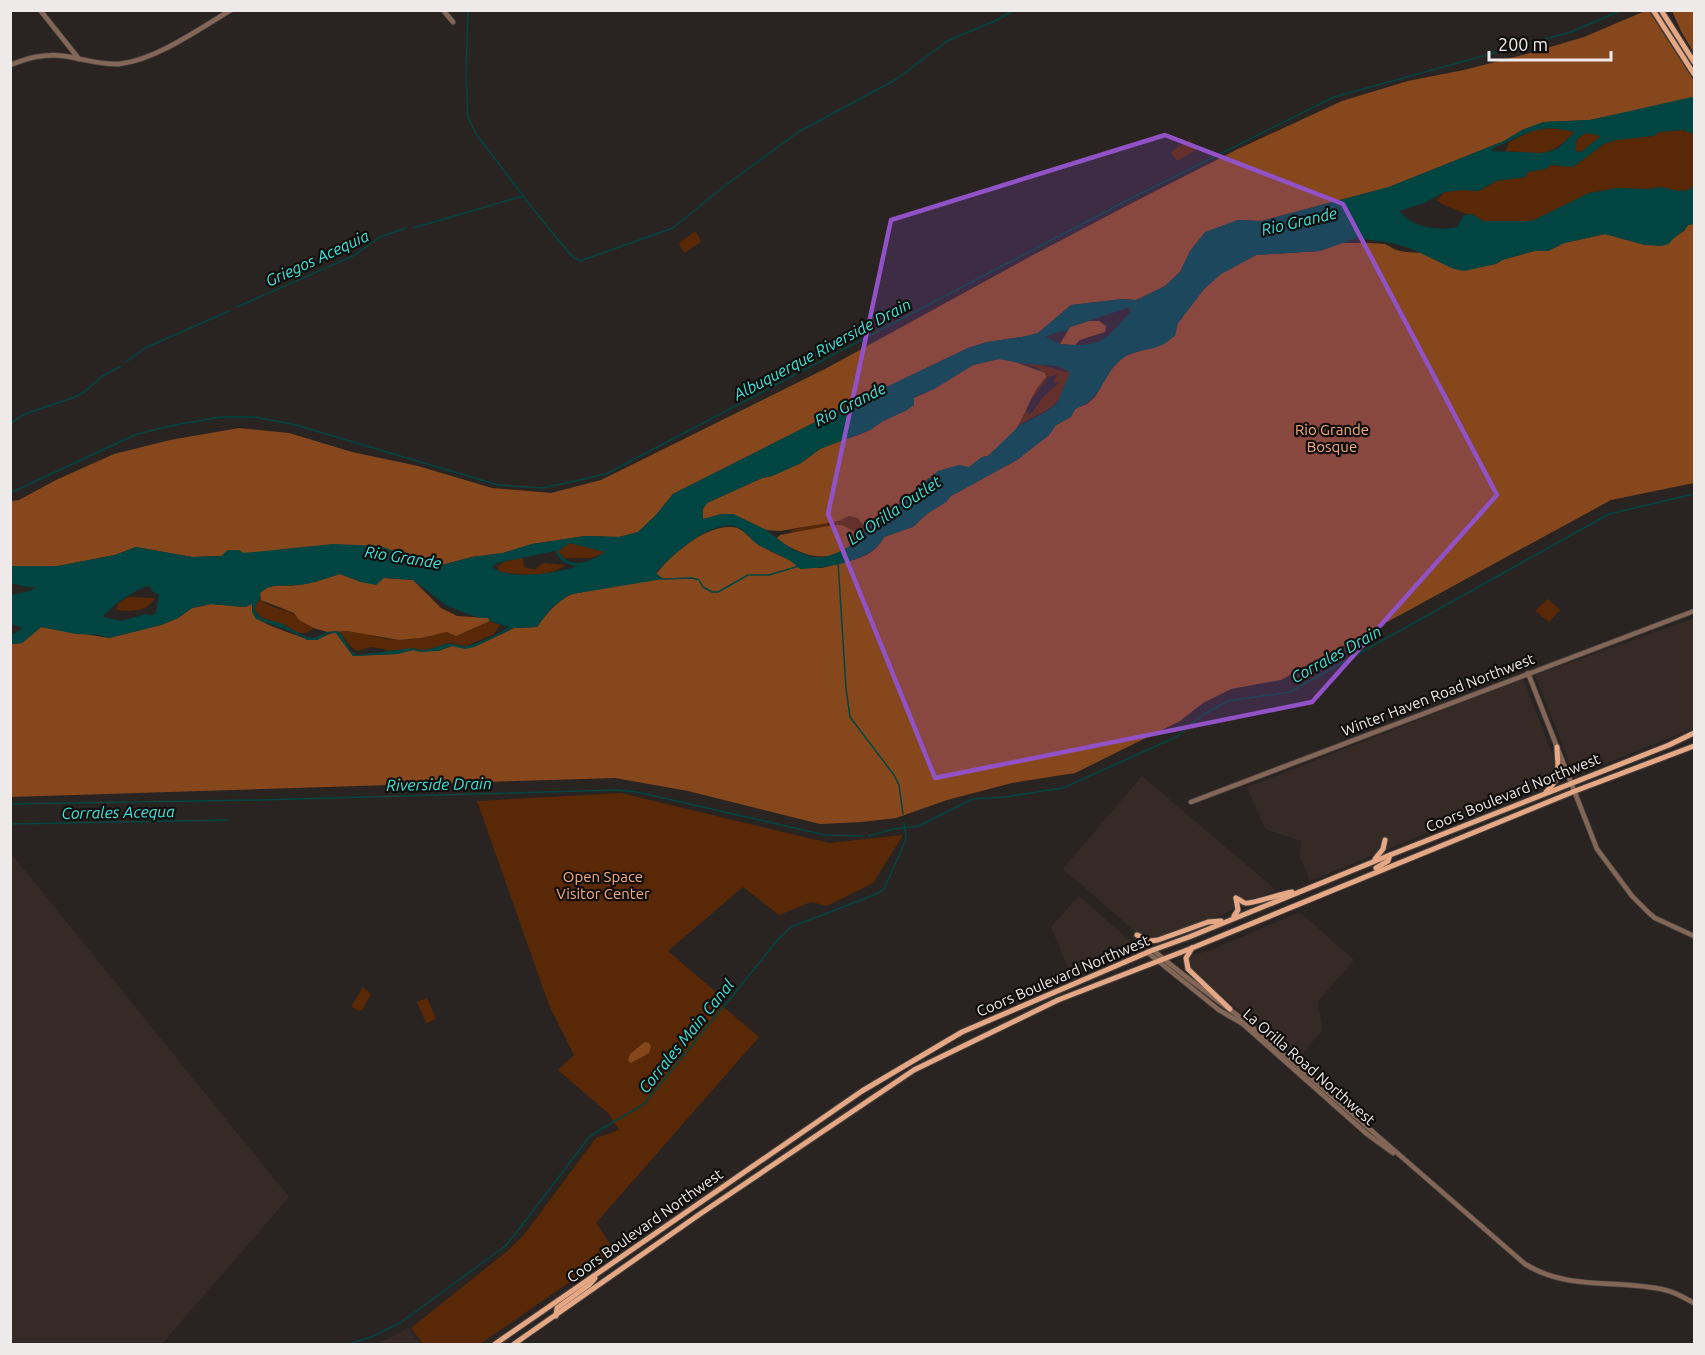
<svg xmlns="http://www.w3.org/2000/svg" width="1705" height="1355" font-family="Ubuntu,sans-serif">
<rect width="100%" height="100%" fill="#292422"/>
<g fill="#352a25">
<path d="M 1694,618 L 1694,728 L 1575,776 L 1535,675 Z"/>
<path d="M 1523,679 L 1557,765 L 1557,771 L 1549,787 L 1541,791 L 1530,791 L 1310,881 L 1300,857 L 1301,841 L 1265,829 L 1247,787 Z"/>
<path d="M 1142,776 L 1276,890 L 1220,916 L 1159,937 L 1146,937 L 1137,933 L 1063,869 Z"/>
<path d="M 10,852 L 289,1197 L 162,1344 L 11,1344 Z"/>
<path d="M 1079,896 L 1136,946 L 1136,950 L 1071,975 L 1051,927 Z"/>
<path d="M 1300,912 L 1354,960 L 1318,1001 L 1322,1031 L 1296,1060 L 1191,969 L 1189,959 L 1194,954 L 1209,951 Z"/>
<path d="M 408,1327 L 420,1344 L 374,1344 L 389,1339 Z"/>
</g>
<g fill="#592806">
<path d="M 1550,128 L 1572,131 L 1573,134 C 1547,159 1540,153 1506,151 L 1509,142 L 1532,131 Z"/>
<path d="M 1682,130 L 1694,134 L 1694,186 L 1689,190 L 1678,191 L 1661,187 L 1648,189 L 1617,188 L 1589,193 L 1532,221 L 1483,221 L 1472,214 L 1469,215 L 1442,204 L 1437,200 L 1444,192 L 1463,190 L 1479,191 L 1496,181 L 1525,177 L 1528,172 L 1545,169 L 1551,165 L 1573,167 L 1604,144 L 1616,140 L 1653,136 L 1659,132 Z"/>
<path d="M 1587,133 L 1601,136 L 1581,152 L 1575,151 C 1575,141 1577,137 1587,133 Z"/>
<path d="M 1190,140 L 1196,150 L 1177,161 L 1171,152 Z"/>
<path d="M 694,232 L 697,233 L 701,242 L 686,252 L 683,252 L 679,243 Z"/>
<path d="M 1010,360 C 1020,362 1030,363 1040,365 C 1051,367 1059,372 1070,372 C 1059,414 1048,406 1018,426 L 1027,410 L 1028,414 L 1031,414 L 1043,397 L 1060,382 L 1054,383 L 1054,380 L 1058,374 L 1048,377 L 1032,399 L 1035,388 L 1046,377 L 1038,368 Z"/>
<path d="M 849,516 L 858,518 L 863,525 L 872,523 L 861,535 L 842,525 L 833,525 L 792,533 L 791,530 L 825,522 L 839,521 Z"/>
<path d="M 570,543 L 606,552 L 592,558 L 562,558 L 558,551 Z"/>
<path d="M 523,558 L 524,567 L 536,570 L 537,567 L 544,563 L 565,565 C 547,579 520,574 498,572 L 498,567 L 505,561 Z"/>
<path d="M 128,597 L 155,598 C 147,612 132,612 117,610 L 118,603 Z"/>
<path d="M 260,598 C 266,607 280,608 290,612 C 297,615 306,624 314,628 L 306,633 L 299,633 L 280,623 L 261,618 L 254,609 Z"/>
<path d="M 1548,599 L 1560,610 L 1549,622 L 1535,611 Z"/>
<path d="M 490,621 L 500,625 L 494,634 L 466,646 L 448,643 L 429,650 L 419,650 L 413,648 L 390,652 L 384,649 L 371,647 L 357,651 C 348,646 345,637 337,631 C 358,629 379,640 399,640 C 416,640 432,635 447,632 L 456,636 Z"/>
<path d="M 621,793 L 829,843 L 903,835 L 873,883 L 827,906 L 811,902 L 779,915 L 743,887 L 668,951 L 723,998 L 719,1003 L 759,1037 L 596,1223 L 615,1251 L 480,1344 L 423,1344 L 411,1328 L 505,1253 L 523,1236 L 596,1138 L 619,1130 L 609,1114 L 558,1070 L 574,1055 L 549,1005 L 477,801 Z"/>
<path d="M 363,987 L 371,994 L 362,1010 L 359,1011 L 352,1007 L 352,1005 Z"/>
<path d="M 427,998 L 436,1019 L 426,1023 L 417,1002 Z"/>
</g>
<g fill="#87471d">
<path d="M 1645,11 L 1649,11 L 1694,81 L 1694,98 L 1590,120 L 1544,122 L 1522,130 L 1504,141 L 1389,187 L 1261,221 L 1238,220 L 1206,232 L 1190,251 L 1180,272 L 1165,286 L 1136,300 L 1122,299 L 1071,305 L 1038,333 L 1022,337 L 987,342 L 968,348 L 849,405 L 673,494 L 656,515 L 638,532 L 619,537 L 585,536 L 532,544 L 503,553 L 472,557 L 442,565 L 243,553 L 239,550 L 221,556 L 192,557 L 136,547 L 115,555 L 58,566 L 11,566 L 11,501 L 19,500 L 56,480 L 114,454 L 170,440 L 239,428 L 289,433 L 352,452 L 418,466 L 492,488 L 551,493 L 601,480 L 825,369 L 1033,255 L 1132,203 L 1238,149 L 1342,101 L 1408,81 L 1464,70 L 1530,53 L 1584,37 Z"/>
<path d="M 1672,11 L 1694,11 L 1694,53 L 1681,31 Z"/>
<path d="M 1694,224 L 1694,483 L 1611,500 L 1281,680 L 1231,689 L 1203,703 L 1180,721 L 1075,773 L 1012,783 L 947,800 L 896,818 L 862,822 L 820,824 L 688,791 L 615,778 L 11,797 L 10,644 L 22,643 L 41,627 L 109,638 L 161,625 L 178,618 L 192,608 L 211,604 L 245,607 L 252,604 L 252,612 C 256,615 259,620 263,622 C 270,626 307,640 313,640 C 322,639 327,633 336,633 L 353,656 L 397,654 L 413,650 L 438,651 L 452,646 L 474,647 L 514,628 L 537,627 C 547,613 557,601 572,594 L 662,578 L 656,574 C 672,554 705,525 732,527 C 743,527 749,539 758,544 C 768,551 804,568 817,568 C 825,569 835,563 844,562 C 861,559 876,553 884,537 L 913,527 L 928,513 L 946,502 L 951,496 L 1017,460 L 1049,435 L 1056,425 L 1071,417 L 1075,409 L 1087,404 L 1095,397 L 1112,368 L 1125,356 L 1143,350 L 1178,323 L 1204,289 L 1221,274 L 1256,255 L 1320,251 L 1340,243 L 1369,243 L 1385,244 L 1396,250 L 1406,252 L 1422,253 L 1454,269 L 1496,264 L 1502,260 L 1534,251 L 1548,251 L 1564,243 L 1605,234 L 1645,245 L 1673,238 L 1684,231 L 1688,225 Z"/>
<path d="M 1089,321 L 1099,321 L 1106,326 L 1105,332 L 1080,340 L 1075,345 L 1060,344 L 1070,327 Z"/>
<path d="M 999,359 L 1010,360 L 1045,373 L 1046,377 C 1032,391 1028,409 1018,426 C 1014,434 995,449 988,456 L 982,457 L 968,468 C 940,461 923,484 904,501 C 898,506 890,509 883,514 C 876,519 872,523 863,525 L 858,518 L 849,516 L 839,521 L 780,531 L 766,530 L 733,514 L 703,519 L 703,509 L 707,503 L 762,478 L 772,476 L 801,463 L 820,449 L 833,442 L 856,436 L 870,430 L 883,421 L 907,410 L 914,398 L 934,389 L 973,365 Z"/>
<path d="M 833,525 L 842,525 L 861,535 C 836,568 805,558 776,539 L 780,535 Z"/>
<path d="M 340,574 L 361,582 L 384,578 L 413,580 L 441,608 L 457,616 L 488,618 L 490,621 L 456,636 L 447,632 L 421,638 L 399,640 L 347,631 L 327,632 L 314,628 L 299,620 L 294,613 L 261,600 L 260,593 C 272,582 282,587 297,585 C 311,584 327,578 340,574 Z"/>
<path d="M 645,1042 L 649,1043 L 651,1047 L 649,1053 L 631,1063 L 628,1061 L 630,1054 Z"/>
</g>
<path fill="#004542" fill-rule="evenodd" d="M 1692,97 L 1694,98 L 1694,134 L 1682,130 L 1660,132 L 1653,136 L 1616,140 L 1604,144 L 1573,167 L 1551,165 L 1545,169 L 1528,172 L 1525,177 L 1496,181 L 1479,191 L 1463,190 L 1445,192 L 1424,203 L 1399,211 C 1414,228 1436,231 1457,227 L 1464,215 L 1472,214 L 1483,221 L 1532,221 L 1589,193 L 1617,188 L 1648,189 L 1661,187 L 1678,191 L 1688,190 L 1694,186 L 1694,224 L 1688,225 C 1683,233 1674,236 1669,244 L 1661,246 L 1645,245 L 1605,234 L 1564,243 L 1548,251 L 1534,251 L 1502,260 L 1496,264 L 1464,271 L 1454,269 L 1412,249 L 1392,243 L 1357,238 L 1320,251 L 1256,255 L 1221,274 L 1204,289 L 1178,323 L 1175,336 C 1171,338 1168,342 1164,344 C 1151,351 1135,349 1123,358 C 1101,375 1104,398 1075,409 L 1071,417 L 1056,425 L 1049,435 L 1017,460 L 951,496 L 946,502 L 928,513 L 912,527 L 884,537 C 871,562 826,568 800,569 C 789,557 774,553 760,546 C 751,541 745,529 734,526 C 710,521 670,556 656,573 L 663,579 L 572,594 C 557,601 546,613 537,627 L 514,628 L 474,647 L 465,649 L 452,646 L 438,651 L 420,652 L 413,650 L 397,654 L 353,656 L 336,633 L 329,633 L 318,640 L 307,640 L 290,631 L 256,619 L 252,612 L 252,604 L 245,607 L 211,604 L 192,608 L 178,618 L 161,625 L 109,638 L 99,635 L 76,634 L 41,627 L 22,643 L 11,644 L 11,635 L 23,628 L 11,624 L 11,595 L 29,591 L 36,587 L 26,587 L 11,583 L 11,566 L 58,566 L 115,555 L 136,547 L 192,557 L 221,556 L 228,550 L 239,550 L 243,553 L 333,544 L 380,546 L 431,564 L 442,565 L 472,557 L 503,553 L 532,544 L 585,536 L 619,537 L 638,532 L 656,515 L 673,494 L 849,405 L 968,348 L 987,342 L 1022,337 L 1038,333 L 1071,305 L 1122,299 L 1137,300 L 1165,286 L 1180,272 L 1190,251 L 1205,232 L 1238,220 L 1262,221 L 1389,187 L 1504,141 L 1522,130 L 1544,122 L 1590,120 ZM 1550,128 L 1572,131 L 1573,134 L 1557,149 L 1543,153 L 1491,151 L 1493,148 L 1532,131 ZM 1587,133 L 1601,136 L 1581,152 L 1576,151 C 1575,141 1577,137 1587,133 ZM 1130,307 L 1130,313 C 1107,335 1108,345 1073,345 C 1062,345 1055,344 1046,336 L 1058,332 L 1066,331 L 1070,327 ZM 998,359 L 1027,364 L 1058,366 L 1070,372 L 1057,403 L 1046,412 L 1020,425 L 988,456 L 982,457 L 969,467 L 959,465 L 938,471 L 901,503 L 878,517 L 855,543 L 841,551 L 826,557 L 813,557 L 793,550 L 766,530 L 733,514 L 721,514 L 703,519 L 703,509 L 707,503 L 762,478 L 772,476 L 801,463 L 820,449 L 870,430 L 883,421 L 907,410 L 914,405 L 914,397 L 934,389 L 973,365 ZM 570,543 L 605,552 C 589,562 571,571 558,551 ZM 555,551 L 563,562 L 576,567 C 555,573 510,581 492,567 L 497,563 ZM 340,574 L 361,582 L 376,585 L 384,578 L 413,580 L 447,606 L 479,618 L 488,618 L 490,621 L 509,627 C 501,633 474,646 465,646 C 458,646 453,642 446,644 C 434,647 425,653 413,648 L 357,655 L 351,651 L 342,635 L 337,631 L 327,632 L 314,638 L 304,636 L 280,623 L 261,618 L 254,609 L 260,598 L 260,593 C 272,582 282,587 297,585 C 311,584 327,578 340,574 ZM 150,586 L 152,591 L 159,595 L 156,613 L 152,615 L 146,614 L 122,621 L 103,617 C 110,607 138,587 150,586 Z"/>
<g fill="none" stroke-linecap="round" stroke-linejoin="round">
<g stroke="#004542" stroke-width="1.5">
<path d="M 468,10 L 466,74 L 468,117 L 476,134 C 508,175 538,218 573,257 L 580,261 L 673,228 L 723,187 L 800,131 L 895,80 L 947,41 L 997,20 L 1014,10"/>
<path d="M 413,228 L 523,196"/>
<path d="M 237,307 L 353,256 L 380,237 L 406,228"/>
<path d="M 126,362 L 145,348 L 229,311"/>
<path d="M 12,422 L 25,414 L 75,397 L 84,392 L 101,377 L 121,366"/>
<path d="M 10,493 L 137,434 L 175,425 L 220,417 L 254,417 L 296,425 L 498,485 L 543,488 L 606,474 L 1126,201 L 1334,97 L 1571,32 L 1622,10"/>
<path d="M 838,562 L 846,688 L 850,717 L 894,775 L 899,785 L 903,814"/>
<path d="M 662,579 L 692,578 L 699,580 L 703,587 L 712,592 L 718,592 L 748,575 L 769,575 L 799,566"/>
<path d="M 10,804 L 260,800 L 618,790 L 637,792 L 825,835 L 864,836"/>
<path d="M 10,824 L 227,820"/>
<path d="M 869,836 L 893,829 L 919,826 L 973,799 L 1005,797 L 1063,788 L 1176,737 L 1204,714 L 1228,701 L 1290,692 L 1609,514 L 1694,494"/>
<path d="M 349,1344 L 371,1337 L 400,1323 L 504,1247 L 513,1237 L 587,1140 L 593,1134 L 644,1104 L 781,936 L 791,927 L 874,895 L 884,889 L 905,842 L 906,836 L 904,823"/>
</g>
<defs>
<g id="minor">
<path d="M 40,10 L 79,59"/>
<path d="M 443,10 L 453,22"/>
<path d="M 10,65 C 28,58 45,53 64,56 C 83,59 100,65 119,64 C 156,60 199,29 231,10"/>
<path d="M 1528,673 L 1597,849 L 1632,896 L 1649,913 L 1655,918 L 1694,936"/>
<path d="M 1191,802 L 1694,611"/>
<path d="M 1153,950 C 1184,977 1218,1000 1250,1025 L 1525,1264 C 1567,1291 1619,1279 1665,1290 C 1675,1292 1685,1298 1694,1303"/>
<path d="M 1147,952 L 1219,1010 L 1243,1024 L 1367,1134 L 1393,1153"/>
</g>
<g id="major">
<path d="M 1653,10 L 1694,74"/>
<path d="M 1661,10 L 1694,62"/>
<path d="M 1546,792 C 1563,776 1557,767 1557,747"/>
<path d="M 1375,859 L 1383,849 L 1385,840"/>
<path d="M 1376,868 L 1388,861 L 1390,855"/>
<path d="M 1236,898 C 1239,899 1242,902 1245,903 C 1250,905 1283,893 1292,892"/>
<path d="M 1234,916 L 1238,910 L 1236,898"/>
<path d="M 1137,935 L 1150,941 L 1158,940 L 1208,922 L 1221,921"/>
<path d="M 1192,948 L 1186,958 L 1188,969 L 1230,1009"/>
<path d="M 556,1316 L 557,1308 L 589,1285 L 595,1278"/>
<path d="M 495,1344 L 862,1091 L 962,1032 L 1153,950 L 1189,937 L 1390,855 L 1669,745 L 1694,733"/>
<path d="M 514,1344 L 700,1214 L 914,1070 L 1058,1000 L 1192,948 L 1575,791 L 1694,746"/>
</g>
</defs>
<use href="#minor" stroke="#45403e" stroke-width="6"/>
<use href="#major" stroke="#45403e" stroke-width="7"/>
<use href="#minor" stroke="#846656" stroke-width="4.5"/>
<use href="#major" stroke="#e5a784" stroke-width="5"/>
</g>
<path fill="#9252c7" fill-opacity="0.2" stroke="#9252c7" stroke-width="4.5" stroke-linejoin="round" d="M 1165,135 L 1343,204 L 1497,495 L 1312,702 L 935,778 L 828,514 L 891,220 Z"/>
<g text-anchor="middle" stroke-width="4.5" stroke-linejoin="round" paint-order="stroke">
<g font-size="15" fill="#f7ab80" stroke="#100e0d">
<text x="1332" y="435">Rio Grande<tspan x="1332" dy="17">Bosque</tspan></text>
<text x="603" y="882">Open Space<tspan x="603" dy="17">Visitor Center</tspan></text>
</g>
<g font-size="15" fill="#eeeae9" stroke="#100e0d">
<text transform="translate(1438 695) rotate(-21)" y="5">Winter Haven Road Northwest</text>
<text transform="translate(1513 793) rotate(-22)" y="5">Coors Boulevard Northwest</text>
<text transform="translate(1063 976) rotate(-23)" y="5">Coors Boulevard Northwest</text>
<text transform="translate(1309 1067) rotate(41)" y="5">La Orilla Road Northwest</text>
<text transform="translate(645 1226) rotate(-35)" y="5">Coors Boulevard Northwest</text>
</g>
<g font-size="16" font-style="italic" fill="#3ee5dd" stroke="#100e0d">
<text transform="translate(1299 221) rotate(-13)" y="6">Rio Grande</text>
<text transform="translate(317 258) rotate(-25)" y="6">Griegos Acequia</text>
<text transform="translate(822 349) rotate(-28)" y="6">Albuquerque Riverside Drain</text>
<text transform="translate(850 404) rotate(-27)" y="6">Rio Grande</text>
<text transform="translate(894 510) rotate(-34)" y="6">La Orilla Outlet</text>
<text transform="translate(403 557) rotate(9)" y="6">Rio Grande</text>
<text transform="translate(1336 654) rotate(-29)" y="6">Corrales Drain</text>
<text transform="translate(439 784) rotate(-1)" y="6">Riverside Drain</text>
<text transform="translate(118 812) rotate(-1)" y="6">Corrales Acequa</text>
<text transform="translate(686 1036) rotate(-51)" y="6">Corrales Main Canal</text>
</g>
</g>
<rect width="1705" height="1355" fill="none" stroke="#eeeae9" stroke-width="24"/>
<path d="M1489 51v9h122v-9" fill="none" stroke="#eeeae9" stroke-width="3"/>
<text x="1498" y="51" font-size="18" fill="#eeeae9" stroke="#100e0d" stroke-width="4.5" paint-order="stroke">200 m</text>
</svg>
